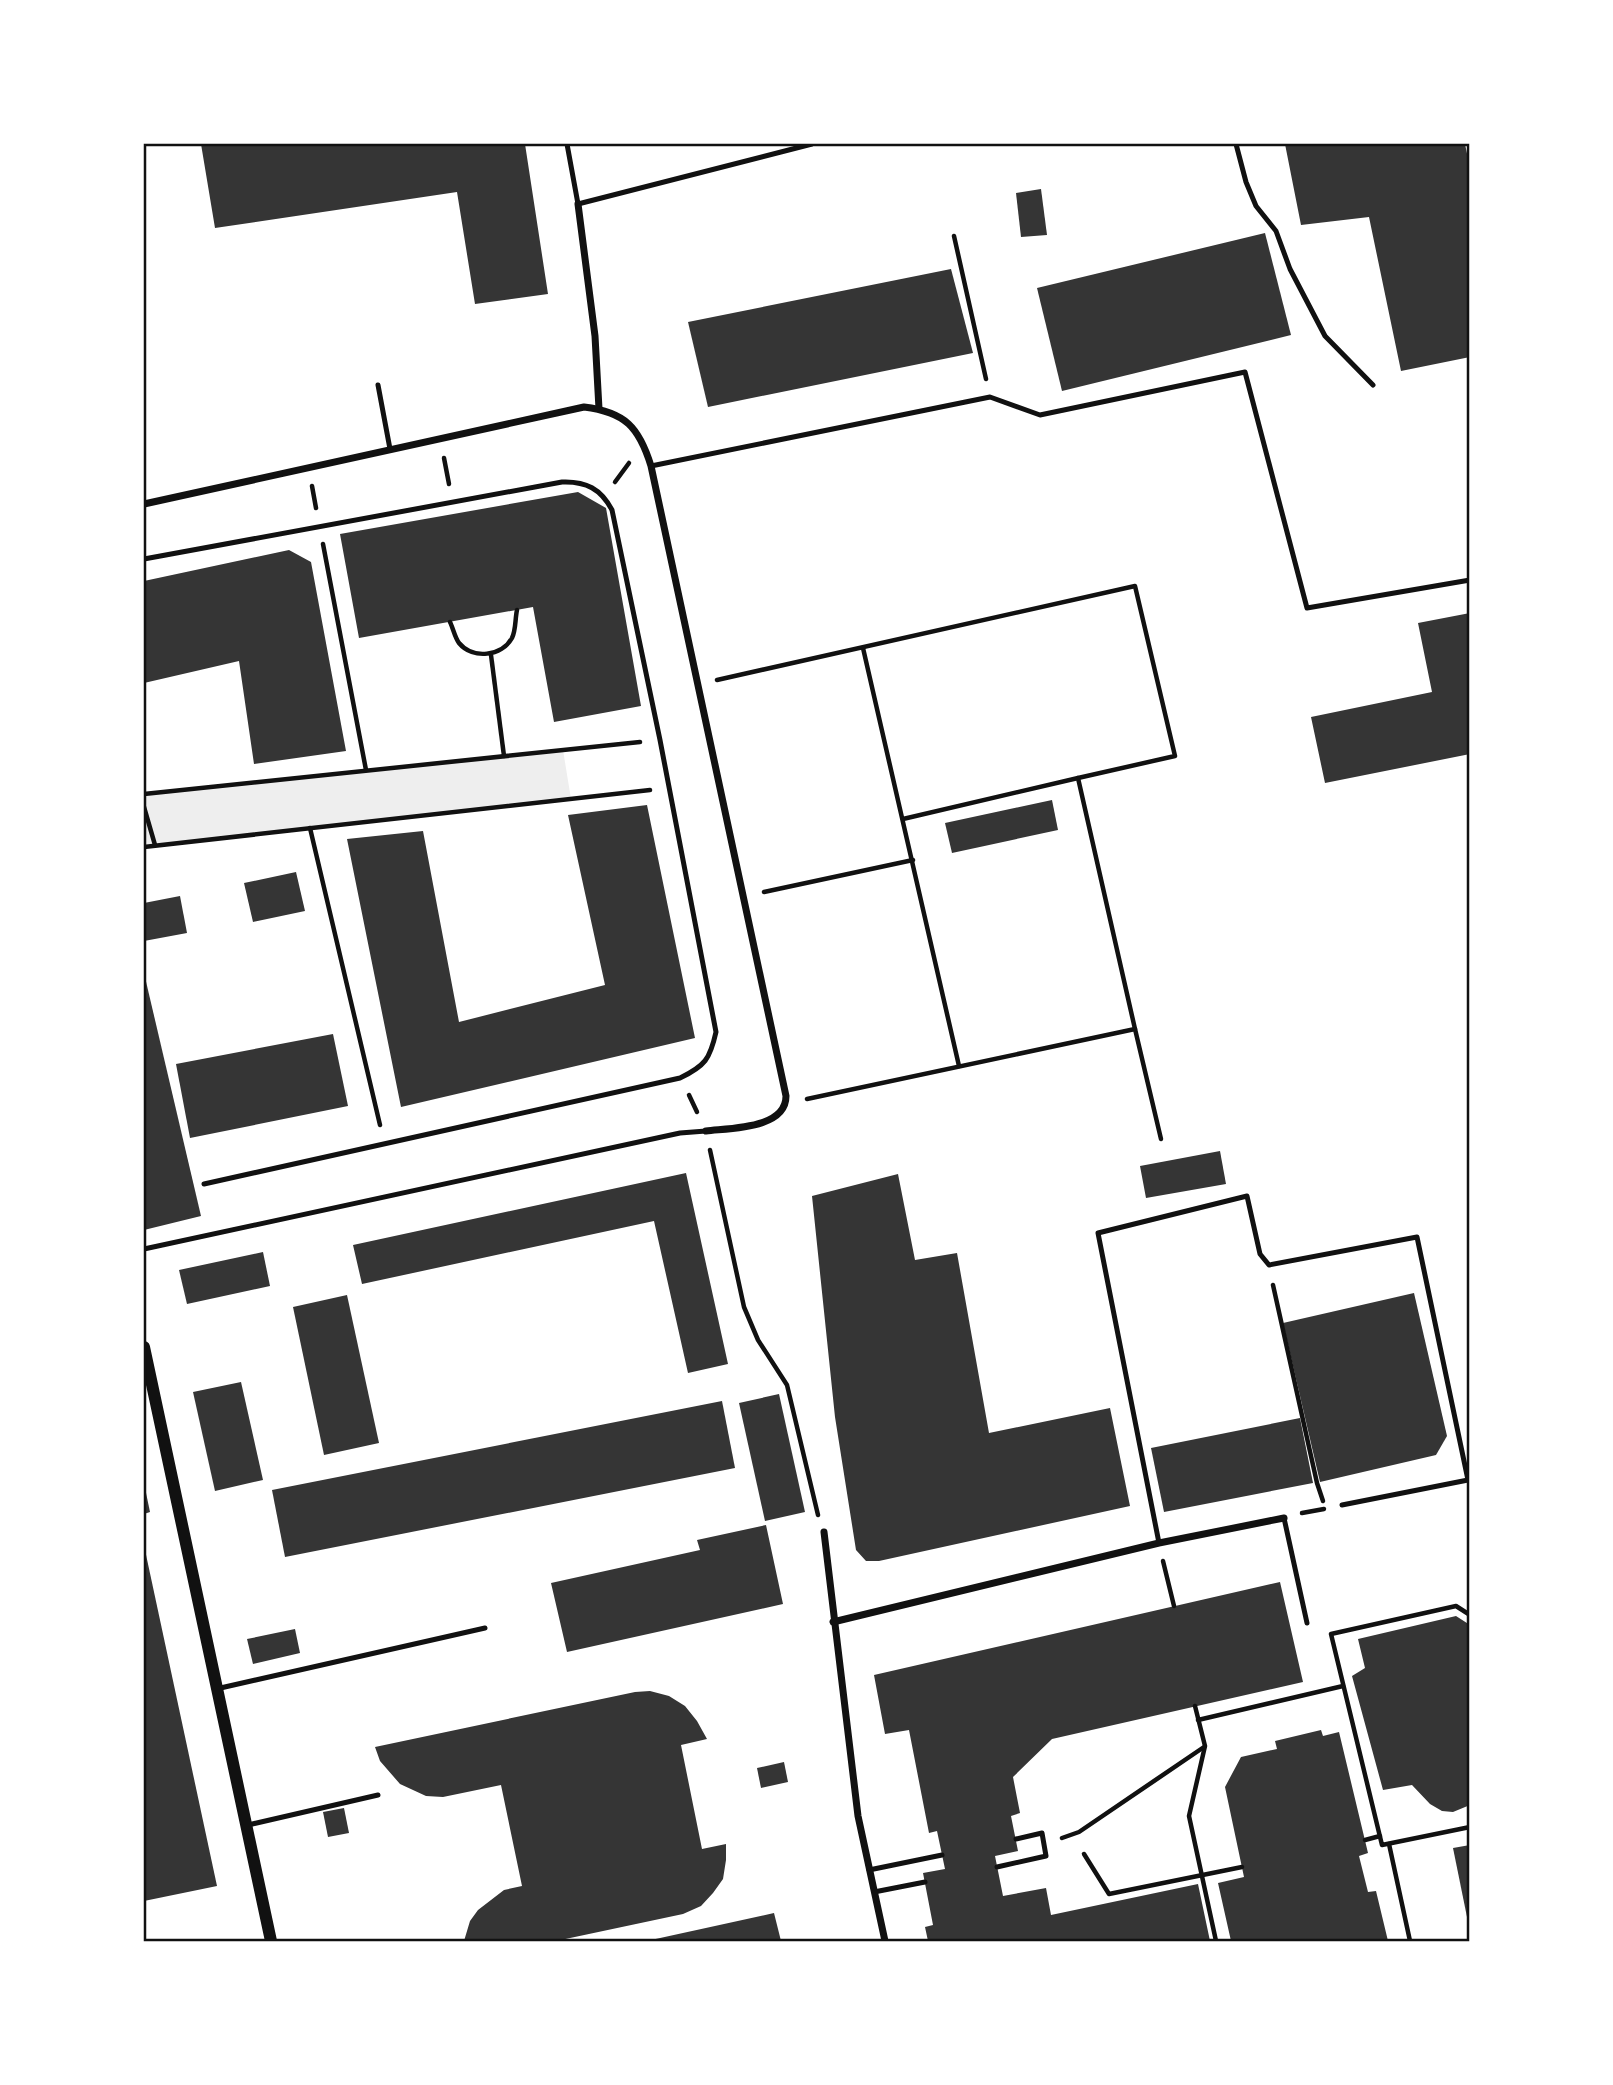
<svg xmlns="http://www.w3.org/2000/svg" width="1613" height="2085" font-family="'IBM Plex Sans',sans-serif">
<rect width="100%" height="100%" fill="#fff"/>
<path fill="#eee" d="M 563,750 L 571,799 L 144,847 L 144,794 Z"/>
<g fill="#353535">
<path d="M 201,144 L 525,144 L 548,294 L 475,304 L 457,192 L 215,228 Z"/>
<path d="M 1285,144 L 1465,144 L 1470,168 L 1470,357 L 1401,371 L 1369,217 L 1301,225 Z"/>
<path d="M 1041,189 L 1047,235 L 1021,237 L 1016,193 Z"/>
<path d="M 1265,233 L 1291,335 L 1062,391 L 1037,288 Z"/>
<path d="M 951,269 L 973,353 L 708,407 L 688,322 Z"/>
<path d="M 578,492 L 606,508 L 641,706 L 554,722 L 533,607 L 359,638 L 340,534 Z"/>
<path d="M 289,550 L 311,562 L 346,751 L 254,764 L 239,661 L 144,683 L 144,581 Z"/>
<path d="M 1470,613 L 1470,754 L 1325,783 L 1311,717 L 1432,692 L 1418,623 Z"/>
<path d="M 1052,800 L 1058,830 L 952,853 L 945,823 Z"/>
<path d="M 647,805 L 695,1038 L 401,1107 L 347,839 L 423,831 L 459,1022 L 605,985 L 568,815 Z"/>
<path d="M 296,872 L 305,911 L 253,922 L 244,883 Z"/>
<path d="M 180,896 L 187,933 L 144,941 L 144,903 Z"/>
<path d="M 144,973 L 201,1216 L 144,1230 Z"/>
<path d="M 333,1034 L 348,1106 L 190,1138 L 176,1064 Z"/>
<path d="M 1220,1151 L 1226,1184 L 1146,1198 L 1140,1166 Z"/>
<path d="M 686,1173 L 728,1364 L 688,1373 L 654,1221 L 362,1284 L 353,1245 Z"/>
<path d="M 898,1174 L 915,1260 L 957,1253 L 989,1433 L 1110,1408 L 1130,1506 L 879,1561 L 866,1561 L 856,1550 L 835,1417 L 812,1196 Z"/>
<path d="M 263,1252 L 270,1286 L 187,1304 L 179,1270 Z"/>
<path d="M 1414,1293 L 1447,1436 L 1436,1455 L 1320,1482 L 1283,1323 Z"/>
<path d="M 347,1295 L 379,1443 L 324,1455 L 293,1307 Z"/>
<path d="M 241,1382 L 263,1480 L 215,1491 L 193,1392 Z"/>
<path d="M 779,1394 L 805,1512 L 765,1521 L 739,1403 Z"/>
<path d="M 722,1401 L 735,1468 L 285,1557 L 272,1490 Z"/>
<path d="M 1300,1418 L 1313,1483 L 1164,1512 L 1151,1448 Z"/>
<path d="M 145,1488 L 150,1512 L 144,1514 L 144,1489 Z"/>
<path d="M 766,1525 L 783,1604 L 567,1652 L 551,1583 L 700,1550 L 697,1540 Z"/>
<path d="M 145,1550 L 217,1886 L 144,1901 L 144,1551 Z"/>
<path d="M 1280,1582 L 1303,1682 L 1052,1739 L 1013,1777 L 1020,1813 L 1011,1816 L 1018,1851 L 995,1856 L 1003,1896 L 1046,1888 L 1051,1915 L 1198,1884 L 1210,1941 L 928,1941 L 925,1927 L 933,1925 L 923,1873 L 945,1869 L 937,1831 L 929,1833 L 909,1730 L 885,1734 L 874,1675 Z"/>
<path d="M 1456,1616 L 1470,1625 L 1470,1805 L 1453,1812 L 1442,1811 L 1430,1804 L 1412,1785 L 1383,1790 L 1352,1676 L 1365,1668 L 1358,1639 Z"/>
<path d="M 295,1629 L 300,1653 L 253,1664 L 247,1639 Z"/>
<path d="M 650,1691 L 669,1696 L 685,1706 L 697,1721 L 707,1739 L 681,1745 L 702,1849 L 726,1844 L 726,1860 L 723,1879 L 713,1893 L 701,1906 L 683,1914 L 556,1941 L 464,1941 L 470,1921 L 478,1910 L 504,1890 L 522,1886 L 501,1785 L 443,1797 L 426,1796 L 400,1784 L 380,1761 L 375,1747 L 635,1692 Z"/>
<path d="M 1321,1730 L 1323,1736 L 1339,1732 L 1368,1853 L 1359,1856 L 1368,1892 L 1376,1891 L 1388,1941 L 1231,1941 L 1218,1883 L 1244,1877 L 1225,1787 L 1241,1757 L 1277,1749 L 1275,1741 Z"/>
<path d="M 784,1762 L 788,1782 L 761,1788 L 757,1768 Z"/>
<path d="M 344,1808 L 349,1833 L 328,1837 L 323,1812 Z"/>
<path d="M 1470,1845 L 1470,1922 L 1468,1922 L 1453,1848 Z"/>
<path d="M 774,1913 L 781,1941 L 651,1941 L 651,1940 Z"/>
</g>
<g fill="none" stroke-linecap="round" stroke-linejoin="round">
<g stroke="#111" stroke-width="4.5">
<path d="M 954,236 L 986,379"/>
<path d="M 444,458 L 449,484"/>
<path d="M 615,482 L 629,463"/>
<path d="M 312,486 L 316,508"/>
<path d="M 323,544 L 366,770"/>
<path d="M 450,622 C 453,628 455,638 459,643 C 473,660 502,656 512,638 C 516,630 515,619 517,610"/>
<path d="M 863,648 L 959,1066"/>
<path d="M 491,655 L 504,756"/>
<path d="M 717,680 L 1135,586 L 1175,756 L 1078,778 L 1135,1029 L 807,1099"/>
<path d="M 144,794 L 640,742"/>
<path d="M 144,807 L 155,845"/>
<path d="M 903,819 L 1078,778"/>
<path d="M 310,828 L 380,1125"/>
<path d="M 144,847 L 650,790"/>
<path d="M 764,892 L 913,860"/>
<path d="M 1135,1029 L 1161,1139"/>
<path d="M 689,1095 L 697,1112"/>
<path d="M 710,1150 L 744,1307 L 758,1340 L 787,1385 L 818,1515"/>
<path d="M 1273,1285 L 1317,1483 L 1323,1501"/>
<path d="M 1302,1513 L 1324,1509"/>
<path d="M 1163,1561 L 1174,1606"/>
<path d="M 1470,1615 L 1456,1606 L 1331,1634 L 1382,1845 L 1470,1827"/>
<path d="M 1195,1706 L 1205,1746 L 1189,1816 L 1216,1941"/>
<path d="M 1198,1720 L 1343,1686"/>
<path d="M 1062,1838 L 1079,1832 L 1204,1747"/>
<path d="M 1365,1840 L 1380,1836"/>
<path d="M 1389,1844 L 1410,1941"/>
<path d="M 1084,1854 L 1109,1894 L 1242,1867"/>
</g>
<g stroke="#111" stroke-width="5">
<path d="M 567,144 L 578,204 L 812,144"/>
<path d="M 1236,144 L 1246,182 L 1256,206 L 1276,231 L 1290,269 L 1325,336 L 1373,385"/>
<path d="M 378,385 L 390,449"/>
<path d="M 651,466 L 990,397 L 1040,415 L 1245,372 L 1307,608 L 1470,580"/>
<path d="M 144,559 L 562,482 C 586,481 601,489 612,510 L 660,740 L 716,1032 C 710,1059 705,1066 680,1078 L 204,1184"/>
<path d="M 144,1249 L 680,1133 L 706,1131"/>
<path d="M 1284,1518 L 1307,1623"/>
<path d="M 1159,1543 L 1098,1233 L 1247,1196 L 1260,1254 L 1269,1265 L 1417,1237 L 1468,1480 L 1342,1505"/>
<path d="M 216,1689 L 485,1628"/>
<path d="M 248,1825 L 378,1795"/>
<path d="M 997,1867 L 1046,1856 L 1042,1833 L 1016,1839"/>
<path d="M 869,1870 L 942,1855"/>
<path d="M 874,1892 L 925,1882"/>
</g>
<g stroke="#111" stroke-width="7">
<path d="M 578,204 L 595,336 L 599,409"/>
<path d="M 144,504 L 584,407 C 625,412 639,427 651,466 L 786,1096 C 786,1129 730,1128 706,1131"/>
<path d="M 824,1532 L 858,1816 L 885,1941"/>
<path d="M 833,1622 L 1159,1543 L 1284,1518"/>
</g>
<path stroke="#111" stroke-width="12" d="M 144,1347 L 271,1941"/>
</g>
<rect width="1613" height="2085" fill="none" stroke="#ffffff" stroke-width="290"/>
<rect x="145" y="145" width="1323" height="1795" fill="none" stroke="#111" stroke-width="2.5"/>
</svg>
